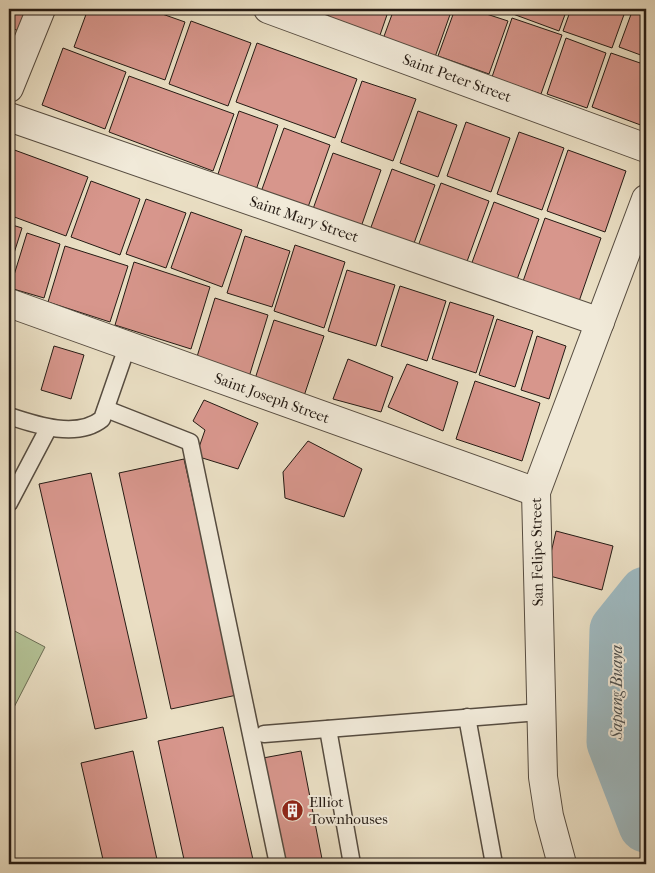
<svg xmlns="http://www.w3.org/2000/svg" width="655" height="873" font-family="'IM FELL French Canon',serif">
<rect width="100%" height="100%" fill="#eadfc4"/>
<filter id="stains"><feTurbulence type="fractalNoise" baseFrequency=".004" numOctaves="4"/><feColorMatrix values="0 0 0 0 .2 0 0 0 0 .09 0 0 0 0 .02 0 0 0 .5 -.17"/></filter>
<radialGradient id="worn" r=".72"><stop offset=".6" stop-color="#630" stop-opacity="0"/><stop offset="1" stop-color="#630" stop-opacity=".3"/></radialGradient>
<path fill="#b4c296" stroke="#6c6e55" d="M 9,628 L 45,647 L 9,717 Z"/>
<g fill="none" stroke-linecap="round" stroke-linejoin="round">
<path stroke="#9eb9c0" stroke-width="55" d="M 646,594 L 617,630 L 614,742 L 646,825"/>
</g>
<g fill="#d7968c" stroke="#251b14">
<path d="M 9,9 L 36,9 L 26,34 L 9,27 Z"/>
<path d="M 88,9 L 148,9 L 185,22 L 165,80 L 74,47 Z"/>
<path d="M 296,9 L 327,9 L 324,18 Z"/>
<path d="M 331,9 L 389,9 L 379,38 L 327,20 Z"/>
<path d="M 394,9 L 452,9 L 435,57 L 383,39 Z"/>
<path d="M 455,9 L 471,9 L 508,21 L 489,74 L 438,56 Z"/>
<path d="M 514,9 L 567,9 L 559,31 L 513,14 Z"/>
<path d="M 571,9 L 626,9 L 612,48 L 563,31 Z"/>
<path d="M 633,9 L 646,9 L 646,57 L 619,47 Z"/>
<path d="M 512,18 L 562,35 L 541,94 L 492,77 Z"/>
<path d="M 191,21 L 251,43 L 228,106 L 169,84 Z"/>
<path d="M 9,32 L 19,36 L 9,61 Z"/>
<path d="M 566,38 L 606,53 L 587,108 L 547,94 Z"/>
<path d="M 257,43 L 357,79 L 335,138 L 236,102 Z"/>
<path d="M 63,48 L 126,72 L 105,129 L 42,105 Z"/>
<path d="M 611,53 L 646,65 L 646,127 L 592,107 Z"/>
<path d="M 129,76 L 234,114 L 213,171 L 109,132 Z"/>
<path d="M 362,81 L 416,99 L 393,161 L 341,142 Z"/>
<path d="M 239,111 L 278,125 L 256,190 L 217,177 Z"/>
<path d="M 418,111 L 457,125 L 438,177 L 400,163 Z"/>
<path d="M 466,122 L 510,138 L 491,192 L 447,176 Z"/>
<path d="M 284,128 L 330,145 L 307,210 L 261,192 Z"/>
<path d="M 519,132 L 564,148 L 542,210 L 497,194 Z"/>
<path d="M 9,148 L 88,177 L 66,236 L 9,215 Z"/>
<path d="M 568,150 L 626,171 L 605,232 L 547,211 Z"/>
<path d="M 333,153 L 381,170 L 361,227 L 313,209 Z"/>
<path d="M 392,169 L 435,185 L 413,246 L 370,230 Z"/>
<path d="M 91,181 L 140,199 L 120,255 L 71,237 Z"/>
<path d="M 441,183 L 489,201 L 465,267 L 417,249 Z"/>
<path d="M 146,199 L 186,213 L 166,268 L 126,254 Z"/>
<path d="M 494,202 L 539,219 L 515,285 L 470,268 Z"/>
<path d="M 191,212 L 242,230 L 222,287 L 171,268 Z"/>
<path d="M 545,218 L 601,238 L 576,310 L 520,290 Z"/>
<path d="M 9,224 L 22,228 L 9,269 Z"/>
<path d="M 27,233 L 60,244 L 44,298 L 10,288 Z"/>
<path d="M 245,236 L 290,251 L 272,307 L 227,293 Z"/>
<path d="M 295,245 L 345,262 L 324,328 L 274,311 Z"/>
<path d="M 65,246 L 128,266 L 110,322 L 48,302 Z"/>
<path d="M 134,262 L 210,287 L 191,349 L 115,325 Z"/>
<path d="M 347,270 L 395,285 L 376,346 L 328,331 Z"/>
<path d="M 400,286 L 446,301 L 427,361 L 381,346 Z"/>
<path d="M 215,298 L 268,315 L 249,377 L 196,360 Z"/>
<path d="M 450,302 L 494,316 L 476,373 L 432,359 Z"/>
<path d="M 497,319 L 533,331 L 515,387 L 479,375 Z"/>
<path d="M 274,320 L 324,336 L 303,399 L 254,382 Z"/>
<path d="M 537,336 L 566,346 L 549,399 L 521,390 Z"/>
<path d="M 54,346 L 84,355 L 71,399 L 41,390 Z"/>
<path d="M 348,359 L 393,377 L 381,412 L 333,399 Z"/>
<path d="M 407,364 L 458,382 L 443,431 L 388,407 Z"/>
<path d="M 475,381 L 540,403 L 522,461 L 456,439 Z"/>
<path d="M 204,400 L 258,423 L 238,469 L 196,456 L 205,430 L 193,421 Z"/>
<path d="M 308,441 L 362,469 L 344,517 L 285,498 L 283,472 Z"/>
<path d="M 184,459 L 237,695 L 171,709 L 119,473 Z"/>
<path d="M 91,473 L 147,718 L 95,729 L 39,484 Z"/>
<path d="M 556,531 L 613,546 L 602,590 L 546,575 Z"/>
<path d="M 223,727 L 254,864 L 185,864 L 158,741 Z"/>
<path d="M 133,751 L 158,864 L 104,864 L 81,763 Z"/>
<path d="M 301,751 L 323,864 L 284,864 L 263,758 Z"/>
</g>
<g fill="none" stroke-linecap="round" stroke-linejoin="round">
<defs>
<g id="lane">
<path d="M 106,409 L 190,442 L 278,864"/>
<path d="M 9,416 C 36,425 77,439 102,419 L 127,347"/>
<path d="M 9,503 L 48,429"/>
<path d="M 467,717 L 494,864"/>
<path d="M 328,729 L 352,864"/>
<path d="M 264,734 L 540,712"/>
</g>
<g id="street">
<path d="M 268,9 L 646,148"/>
<path d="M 9,88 L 41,9"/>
<path d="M 9,117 L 600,322"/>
<path d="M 9,303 L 536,492"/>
<path d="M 562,864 L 549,816 L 543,777 L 536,492 L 646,199"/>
</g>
</defs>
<use href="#lane" stroke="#564c40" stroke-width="19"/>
<use href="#street" stroke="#564c40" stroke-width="30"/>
<use href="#lane" stroke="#f1ead9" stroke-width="16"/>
<use href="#street" stroke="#f1ead9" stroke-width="28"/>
</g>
<defs>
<symbol id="building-disc" viewBox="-11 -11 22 22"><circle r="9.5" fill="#8f2418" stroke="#f1ead9"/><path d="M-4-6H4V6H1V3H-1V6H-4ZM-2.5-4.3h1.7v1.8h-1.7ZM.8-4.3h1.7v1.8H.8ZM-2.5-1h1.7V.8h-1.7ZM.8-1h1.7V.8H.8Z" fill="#fff"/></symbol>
</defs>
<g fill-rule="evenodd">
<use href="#building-disc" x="280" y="798" width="25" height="25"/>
</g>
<g text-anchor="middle" stroke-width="4" stroke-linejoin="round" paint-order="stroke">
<g font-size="15" fill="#251b14" stroke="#f1ead9">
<text transform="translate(457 78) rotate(20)" y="5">Saint Peter Street</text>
<text transform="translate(304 219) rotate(19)" y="5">Saint Mary Street</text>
<text transform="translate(272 398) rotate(20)" y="5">Saint Joseph Street</text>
<text transform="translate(537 552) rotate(-91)" y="5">San Felipe Street</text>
</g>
<g font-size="15" fill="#251b14" stroke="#f1ead9" text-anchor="start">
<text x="309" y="807">Elliot<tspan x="309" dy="17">Townhouses</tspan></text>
</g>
<g font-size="16" font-style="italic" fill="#4f5250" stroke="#f1ead9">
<text transform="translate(616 692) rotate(-90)" y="6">Sapang Buaya</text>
</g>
</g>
<rect width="655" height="873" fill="none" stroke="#eadfc4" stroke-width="30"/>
<rect x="10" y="10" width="635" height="853" fill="none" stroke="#251b14" stroke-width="2.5"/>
<rect x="15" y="15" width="625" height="843" fill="none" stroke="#251b14"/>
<rect width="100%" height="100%" filter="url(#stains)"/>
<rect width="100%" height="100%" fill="url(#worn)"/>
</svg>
